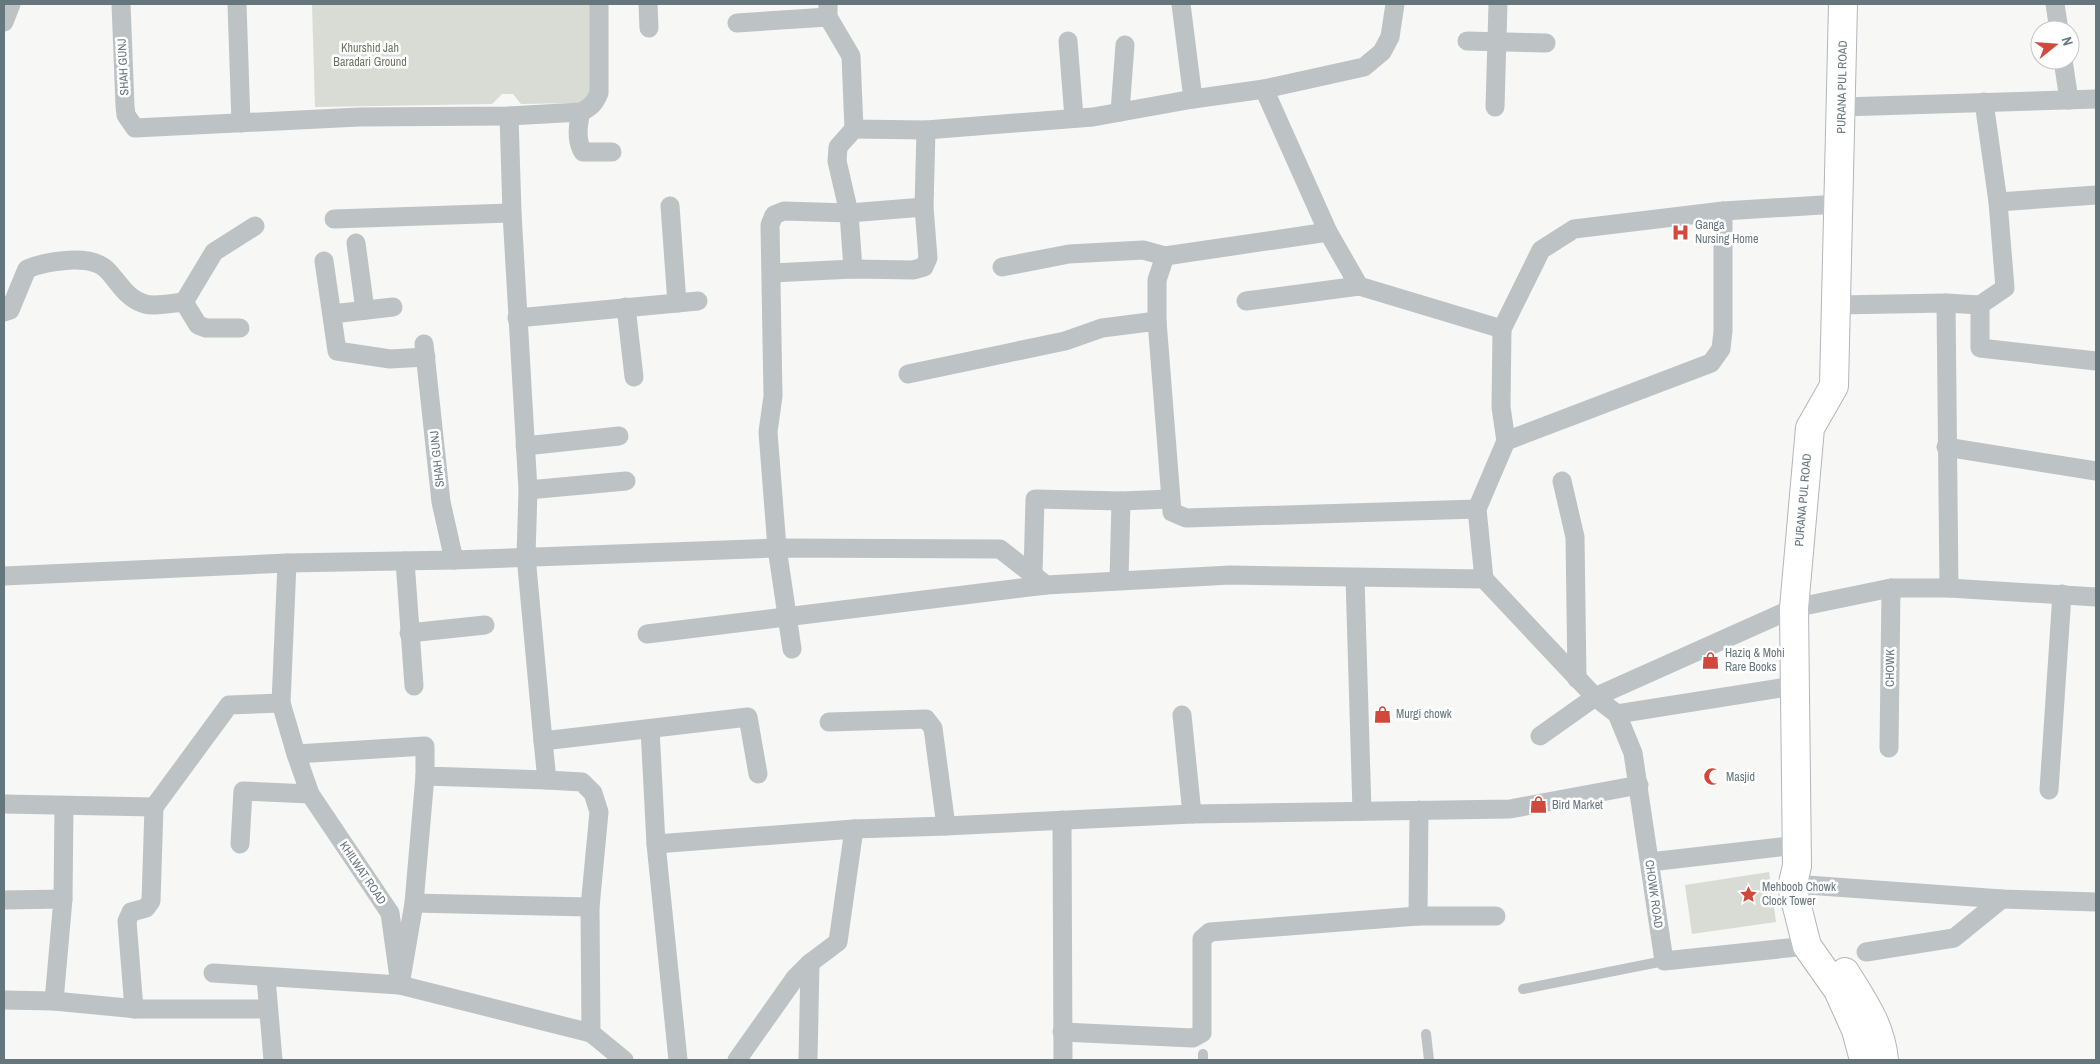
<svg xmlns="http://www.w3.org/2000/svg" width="2100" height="1064" font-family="'Archivo Narrow',sans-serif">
<rect width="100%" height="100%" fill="#f7f7f5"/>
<g fill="#d8dcd5">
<path d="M 312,4 L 594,4 L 590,96 L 579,103 L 521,104 L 513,94 L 502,94 L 492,104 L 315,107 Z"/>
<path d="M 1769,872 L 1776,922 L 1692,934 L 1685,885 Z"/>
</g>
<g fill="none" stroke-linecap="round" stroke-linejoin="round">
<defs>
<g id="primary">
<path d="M 1843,4 L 1834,386 L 1810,428 L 1794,608 L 1797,866 L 1792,887 L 1807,946 L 1838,990 L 1856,1030 L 1864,1060"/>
<path d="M 1845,972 C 1862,1000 1881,1025 1884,1060"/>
</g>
</defs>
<use href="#primary" stroke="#b1b6b9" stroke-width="30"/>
<g stroke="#bdc2c4" stroke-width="10">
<path d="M 1523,989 L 1664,961"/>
<path d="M 1426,1034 L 1429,1060"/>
<path d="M 1203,1054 L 1203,1060"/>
</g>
<g stroke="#bdc2c4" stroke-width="19">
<path d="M 121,4 L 125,106 L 126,115 L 135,128 L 359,117 L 509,116 L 581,112 C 591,107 595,103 599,93 L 599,4"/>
<path d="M 237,4 L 241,123"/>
<path d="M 648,4 L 649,28"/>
<path d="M 828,4 L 828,17 L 851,56 L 854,129 L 926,130 L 1093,117 L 1193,99 L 1264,89 L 1364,67 L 1382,52 L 1390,37 L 1395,4"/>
<path d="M 1181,4 L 1193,99"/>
<path d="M 2055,4 L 2059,30"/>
<path d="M 4,22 L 11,4"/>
<path d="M 737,23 L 828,17"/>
<path d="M 1068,41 L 1074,118"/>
<path d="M 1467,41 L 1546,43"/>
<path d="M 2063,60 L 2069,100"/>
<path d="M 1264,89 L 1328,232 L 1359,286 L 1502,329 L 1501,407 L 1506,441 L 1477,509 L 1484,579"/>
<path d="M 1495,107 L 1498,4"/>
<path d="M 1842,107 L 2096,99"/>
<path d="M 581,112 C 578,124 576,141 583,152 L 612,152"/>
<path d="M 1120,112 L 1125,45"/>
<path d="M 509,116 L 512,213 L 528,490 L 526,556 L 543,741"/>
<path d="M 1998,202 L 2096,195"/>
<path d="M 670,206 L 677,303"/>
<path d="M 334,219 L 512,213"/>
<path d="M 356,243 L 365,310"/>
<path d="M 324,261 L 337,351 L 390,359 L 426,357"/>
<path d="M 1002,267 L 1069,254 L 1143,250 L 1165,256"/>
<path d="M 853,269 L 849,213 L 837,161 L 838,147 L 854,129"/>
<path d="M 772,273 L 853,269 L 913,270 L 924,267 L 928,258 L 924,207 L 926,130"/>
<path d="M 1246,301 L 1359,286"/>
<path d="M 184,302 L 214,252 L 255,226"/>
<path d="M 1946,303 L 1949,588"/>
<path d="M 1837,305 L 1946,303 L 1980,305 L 1980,348 L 2096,361"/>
<path d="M 1980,305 L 2005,288 L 1998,202 L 1984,102"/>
<path d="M 626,307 L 634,377"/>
<path d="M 4,312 L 10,310 L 27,269 C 47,261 92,253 108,271 C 120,284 127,299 145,304 C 156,307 173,303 184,302 L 198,325 L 206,328 L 240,328"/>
<path d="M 332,314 L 393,307"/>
<path d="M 517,318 L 698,301"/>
<path d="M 1157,321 L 1157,280 L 1165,256 L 1328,232"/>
<path d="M 1502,329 L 1541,250 L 1574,229 L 1723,211 L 1838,204"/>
<path d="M 424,344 L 441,502 L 454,560"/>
<path d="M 908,374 L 1065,341 L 1102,328 L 1157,321 L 1172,512 L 1186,518 L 1477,509"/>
<path d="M 1506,441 L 1711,363 L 1721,349 L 1723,331 L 1723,211"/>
<path d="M 525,446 L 619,436"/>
<path d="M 1946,447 L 2096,471"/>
<path d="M 1562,481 L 1575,537 L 1577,679"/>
<path d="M 528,490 L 626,481"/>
<path d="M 405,561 L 414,686"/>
<path d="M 287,563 L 281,703 L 296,754 L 310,794 L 390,913 L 400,985 L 591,1033 L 624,1060"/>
<path d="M 1033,573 L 1035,499 L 1121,501 L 1170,499"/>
<path d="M 4,576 L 287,563 L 454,560 L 777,548 L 1000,549 L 1046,585 L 1230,575 L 1484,579 L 1595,697 L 1794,608 L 1891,588 L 1949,588 L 2096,597"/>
<path d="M 1355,578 L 1362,811"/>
<path d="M 1119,580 L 1121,501"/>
<path d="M 409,633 L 485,625"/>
<path d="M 647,634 L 1046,585"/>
<path d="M 792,649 L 777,548 L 768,432 L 773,396 L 770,225 L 774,215 L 784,211 L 849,213 L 924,207"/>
<path d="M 1617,714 L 1793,686"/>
<path d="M 1182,715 L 1192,814"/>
<path d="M 829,722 L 926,719 L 933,728 L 946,826"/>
<path d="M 650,729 L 656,844 L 678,1060"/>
<path d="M 1540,736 L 1595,697 L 1617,714 L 1633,753 L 1664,961 L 1807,946"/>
<path d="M 1889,748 L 1891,588"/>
<path d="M 296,754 L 425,746 L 425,776 L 547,780 L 543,741 L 748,717 L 758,774"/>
<path d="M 547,780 L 582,782 L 593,793 L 599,812 L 590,907 L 591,1033"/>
<path d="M 2049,790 L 2062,594"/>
<path d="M 4,804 L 154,807 L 229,705 L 281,703"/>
<path d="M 1062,820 L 1063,1060"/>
<path d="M 240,844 L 243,791 L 310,794"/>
<path d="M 656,844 L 854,829 L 946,826 L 1192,814 L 1510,809 L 1639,785"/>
<path d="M 1650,862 L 1797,845"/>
<path d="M 1792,887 L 1807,885 L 2002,899 L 2096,902"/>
<path d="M 4,900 L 63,899"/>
<path d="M 414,903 L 425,776"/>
<path d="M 1418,916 L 1419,810"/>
<path d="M 1866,952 L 1954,938 L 2002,899"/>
<path d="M 213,973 L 400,985 L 414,903 L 590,907"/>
<path d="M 266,978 L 273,1060"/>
<path d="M 4,1000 L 54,1001 L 137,1009 L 268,1009"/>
<path d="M 54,1001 L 63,899 L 64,806"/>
<path d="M 134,1009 L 127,921 L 131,912 L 146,908 L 151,901 L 154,807"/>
<path d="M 1062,1032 L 1193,1038 L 1202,1033 L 1202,939 L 1210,932 L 1418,916 L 1496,916"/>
<path d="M 737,1060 L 795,978 L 810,963 L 838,942 L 854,829"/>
<path d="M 808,1060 L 810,963"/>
</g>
<use href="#primary" stroke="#fff" stroke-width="28"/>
</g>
<defs>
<symbol id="hospital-bare" viewBox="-9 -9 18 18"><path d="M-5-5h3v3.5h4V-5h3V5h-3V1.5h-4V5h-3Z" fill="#d1483c" stroke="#fff" stroke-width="2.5" paint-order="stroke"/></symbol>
<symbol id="shop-bare" viewBox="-9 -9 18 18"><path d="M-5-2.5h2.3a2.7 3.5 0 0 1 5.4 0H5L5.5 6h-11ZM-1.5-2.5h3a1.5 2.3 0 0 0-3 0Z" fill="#d1483c" stroke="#fff" stroke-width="2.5" paint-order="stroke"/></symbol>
<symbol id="mosque-bare" viewBox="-9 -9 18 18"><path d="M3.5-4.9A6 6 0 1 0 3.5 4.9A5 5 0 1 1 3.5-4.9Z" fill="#d1483c" stroke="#fff" stroke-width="2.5" paint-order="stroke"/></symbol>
<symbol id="sight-bare" viewBox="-9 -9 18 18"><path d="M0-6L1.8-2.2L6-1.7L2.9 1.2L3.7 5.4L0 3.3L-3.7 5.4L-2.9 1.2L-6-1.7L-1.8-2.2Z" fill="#d1483c" stroke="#fff" stroke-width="2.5" paint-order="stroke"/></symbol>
</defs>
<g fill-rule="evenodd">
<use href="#hospital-bare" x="1668" y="220" width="25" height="25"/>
<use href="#shop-bare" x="1698" y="648" width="25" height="25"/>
<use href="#shop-bare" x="1370" y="702" width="25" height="25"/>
<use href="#mosque-bare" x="1700" y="764" width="25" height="25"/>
<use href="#shop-bare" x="1526" y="792" width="25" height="25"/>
<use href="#sight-bare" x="1736" y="882" width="25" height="25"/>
</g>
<g text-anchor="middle" stroke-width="5" stroke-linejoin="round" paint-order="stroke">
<g font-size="12" fill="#6a7664" stroke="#fff">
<text x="370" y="52">Khurshid Jah<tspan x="370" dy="14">Baradari Ground</tspan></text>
</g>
<g font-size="12" fill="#66767d" stroke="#fff">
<text transform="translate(123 67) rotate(-93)" y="4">SHAH GUNJ</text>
<text transform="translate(1842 87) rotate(-89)" y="4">PURANA PUL ROAD</text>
<text transform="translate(437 459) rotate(-96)" y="4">SHAH GUNJ</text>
<text transform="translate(1803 500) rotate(-85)" y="4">PURANA PUL ROAD</text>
<text transform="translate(1890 668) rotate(-89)" y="4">CHOWK</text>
<text transform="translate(363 873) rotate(56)" y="4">KHILWAT ROAD</text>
<text transform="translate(1654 894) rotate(82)" y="4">CHOWK ROAD</text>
</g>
<g font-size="12" fill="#66767d" stroke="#fff" text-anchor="start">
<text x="1695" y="229">Ganga<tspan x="1695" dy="14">Nursing Home</tspan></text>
<text x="1725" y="657">Haziq &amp; Mohi<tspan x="1725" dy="14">Rare Books</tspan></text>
<text x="1396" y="718">Murgi chowk</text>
<text x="1726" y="781">Masjid</text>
<text x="1552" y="809">Bird Market</text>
<text x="1762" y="891">Mehboob Chowk<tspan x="1762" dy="14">Clock Tower</tspan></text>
</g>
</g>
<rect width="2100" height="1064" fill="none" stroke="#66767d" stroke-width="10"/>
<g transform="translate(2055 45) rotate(73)"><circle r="24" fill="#ffffff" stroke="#c2c8cb"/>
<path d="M0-4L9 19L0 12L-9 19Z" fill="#d1483c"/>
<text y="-8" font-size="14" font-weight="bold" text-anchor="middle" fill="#66767d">N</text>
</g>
</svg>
